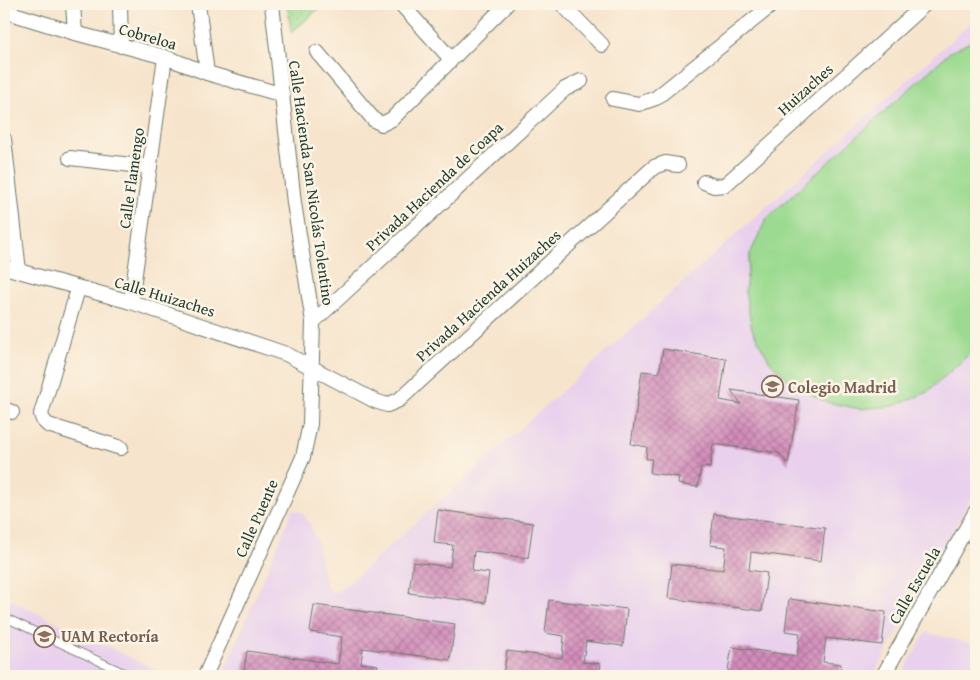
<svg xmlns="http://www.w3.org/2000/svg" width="980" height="680" font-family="'Gentium Book Plus',serif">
<defs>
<pattern id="park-dots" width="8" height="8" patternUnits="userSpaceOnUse" patternTransform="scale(1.25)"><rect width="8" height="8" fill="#9bda90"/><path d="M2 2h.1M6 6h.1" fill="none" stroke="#85bc7d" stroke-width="1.8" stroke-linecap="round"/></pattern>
<pattern id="building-cross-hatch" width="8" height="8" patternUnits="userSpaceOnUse" patternTransform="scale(1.25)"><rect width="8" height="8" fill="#d38cbb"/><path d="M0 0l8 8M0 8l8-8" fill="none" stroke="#ab7499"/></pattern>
</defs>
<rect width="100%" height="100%" fill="#fcf5e5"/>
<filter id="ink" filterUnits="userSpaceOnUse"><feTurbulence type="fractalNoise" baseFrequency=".02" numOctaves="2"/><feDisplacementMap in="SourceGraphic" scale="10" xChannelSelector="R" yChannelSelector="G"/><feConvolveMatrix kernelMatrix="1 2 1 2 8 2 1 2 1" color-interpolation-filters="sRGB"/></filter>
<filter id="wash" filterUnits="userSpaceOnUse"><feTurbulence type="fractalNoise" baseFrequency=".0096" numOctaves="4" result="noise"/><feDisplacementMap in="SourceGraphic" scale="20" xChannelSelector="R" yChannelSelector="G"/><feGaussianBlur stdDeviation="1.12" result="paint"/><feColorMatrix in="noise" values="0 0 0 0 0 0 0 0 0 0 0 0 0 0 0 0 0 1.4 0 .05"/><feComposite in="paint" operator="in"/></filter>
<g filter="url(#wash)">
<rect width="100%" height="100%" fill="#f7e4cc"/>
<g fill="#e9d1ed">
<path d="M 976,18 L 976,489 L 873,676 L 222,676 L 293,509 L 302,513 L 309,522 L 317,542 L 326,586 L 332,593 L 348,584 Z"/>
<path d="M 4,597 L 169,676 L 4,676 Z"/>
<path d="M 926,632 L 976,645 L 976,676 L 901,676 Z"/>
</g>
<path fill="#9bda90" stroke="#5d8c62" d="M 976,39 L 976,348 L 926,393 L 894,406 L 860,409 L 826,402 L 795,386 L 770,362 L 752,329 L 745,292 L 750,254 L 766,219 L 950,52 Z"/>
<path fill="url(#park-dots)" stroke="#5d8c62" d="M 287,4 L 324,4 L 291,33 Z"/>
<g id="blocks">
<g fill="url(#building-cross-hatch)">
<path d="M 663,349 L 726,359 L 720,400 L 741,404 L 731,390 L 799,400 L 788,464 L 779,453 L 713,444 L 710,468 L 701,467 L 698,487 L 678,484 L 679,477 L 650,473 L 652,459 L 646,459 L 647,447 L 631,444 L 642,371 L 659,373 Z"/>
<path d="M 438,510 L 533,523 L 528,558 L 474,551 L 472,571 L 489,573 L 485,603 L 409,593 L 413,562 L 450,567 L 453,545 L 434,543 Z"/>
<path d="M 714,514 L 825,528 L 821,561 L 751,552 L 749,570 L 767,573 L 762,611 L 668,598 L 672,564 L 723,570 L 726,547 L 710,545 Z"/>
<path d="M 789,599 L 886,612 L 882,645 L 826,638 L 823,662 L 841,664 L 839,676 L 727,676 L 732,647 L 797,656 L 800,633 L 785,631 Z"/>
<path d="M 549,600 L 627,609 L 623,646 L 586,641 L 583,662 L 601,664 L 599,676 L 503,676 L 507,651 L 562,658 L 564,636 L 545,633 Z"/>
<path d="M 314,605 L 455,624 L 450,660 L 363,648 L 361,663 L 378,665 L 376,676 L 243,676 L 247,651 L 338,664 L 342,637 L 310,632 Z"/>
</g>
</g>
</g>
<g filter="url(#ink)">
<use href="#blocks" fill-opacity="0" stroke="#6b7769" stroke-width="1"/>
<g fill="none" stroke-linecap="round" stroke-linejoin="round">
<defs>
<path id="lane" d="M 4,619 L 6,618 L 131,676"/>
<g id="street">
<path d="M 73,4 L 75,33"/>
<path d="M 120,4 L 121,46"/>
<path d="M 198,4 L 207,73"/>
<path d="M 401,4 L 451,59"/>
<path d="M 562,4 L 602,45"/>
<path d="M 4,11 L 75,33 L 165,57 L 207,73 L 283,95"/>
<path d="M 317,52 L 374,120 L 382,124 L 392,119 L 507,4"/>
<path d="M 613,99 L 639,104 L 656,98 L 773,4"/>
<path d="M 4,139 L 19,271"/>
<path d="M 70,158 L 150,167"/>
<path d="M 704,182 L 714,186 L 725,185 L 925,4"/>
<path d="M 4,267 L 131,302 L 286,354 L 375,401 L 387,405 L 399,400 L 654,167 L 665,163 L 678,165"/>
<path d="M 78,289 L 41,414 L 43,420 L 48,425 L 121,448"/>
<path d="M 131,302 L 165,57"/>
<path d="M 313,322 L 565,89 L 581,81"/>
<path d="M 4,409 L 12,412"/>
<path d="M 205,676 L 303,457 L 310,424 L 313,322 L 294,203 L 272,4"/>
<path d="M 883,676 L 976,511"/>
</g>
</defs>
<use href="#lane" stroke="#6b7769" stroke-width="9"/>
<use href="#street" stroke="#6b7769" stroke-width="16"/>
<use href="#lane" stroke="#fff" stroke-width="7"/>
<use href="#street" stroke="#fff" stroke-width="14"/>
</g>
</g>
<defs>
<symbol id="school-ring" viewBox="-11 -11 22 22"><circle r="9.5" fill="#fcf5e5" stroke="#8d6e63" stroke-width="1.5"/><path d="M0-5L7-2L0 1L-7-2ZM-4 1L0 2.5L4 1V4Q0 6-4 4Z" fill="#8d6e63"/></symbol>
<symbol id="university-ring" viewBox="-11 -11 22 22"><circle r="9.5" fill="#fcf5e5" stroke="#8d6e63" stroke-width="1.5"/><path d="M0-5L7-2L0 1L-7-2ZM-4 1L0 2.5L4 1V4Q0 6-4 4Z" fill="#8d6e63"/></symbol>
</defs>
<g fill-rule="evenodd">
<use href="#school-ring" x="760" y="374" width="25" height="25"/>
<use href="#university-ring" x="32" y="624" width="25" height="25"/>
</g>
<g text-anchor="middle" stroke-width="5" stroke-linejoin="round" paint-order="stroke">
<g font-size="16" fill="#1f3d34" stroke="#fcf5e5">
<text transform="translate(148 36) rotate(16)" y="6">Cobreloa</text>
<text transform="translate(805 89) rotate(-42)" y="6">Huizaches</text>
<text transform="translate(131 178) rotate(-82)" y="6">Calle Flamengo</text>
<text transform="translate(312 183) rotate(82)" y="6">Calle Hacienda San Nicolás Tolentino</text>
<text transform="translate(434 186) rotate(-43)" y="6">Privada Hacienda de Coapa</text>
<text transform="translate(488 295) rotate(-42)" y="6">Privada Hacienda Huizaches</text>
<text transform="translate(165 296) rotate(17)" y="6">Calle Huizaches</text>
<text transform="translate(256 518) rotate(-66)" y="6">Calle Puente</text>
<text transform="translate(914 585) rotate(-60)" y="6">Calle Escuela</text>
</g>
<g font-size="16" font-weight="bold" fill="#785e54" stroke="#fcf5e5" text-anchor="start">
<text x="788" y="393">Colegio Madrid</text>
<text x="61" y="642">UAM Rectoría</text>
</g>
</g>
<rect width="980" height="680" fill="none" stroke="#fcf5e5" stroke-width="20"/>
</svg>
